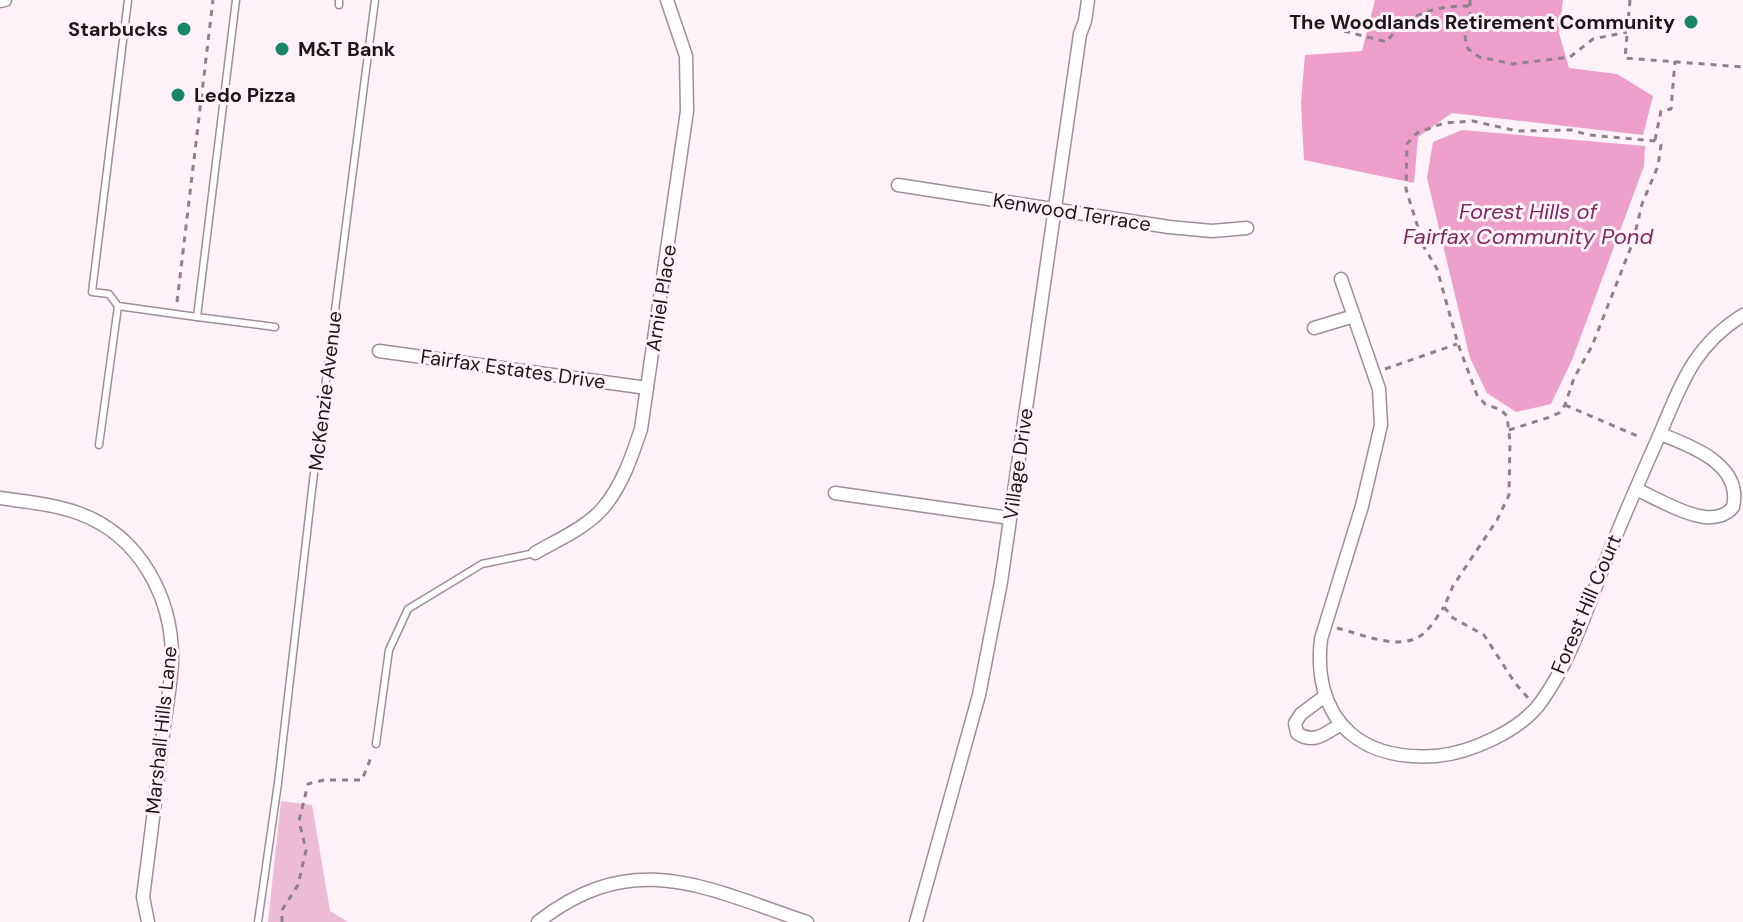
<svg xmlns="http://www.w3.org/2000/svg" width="1743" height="922" font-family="'DM Sans',sans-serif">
<rect width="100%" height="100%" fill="#fff2f8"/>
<path fill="#eebbd5" d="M 281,801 L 312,805 L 330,911 L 348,922 L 268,922 Z"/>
<path fill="#ed9fc9" d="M 1375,0 L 1563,0 L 1559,33 L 1569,68 L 1617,74 L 1653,96 L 1643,135 L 1452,113 L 1418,137 L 1414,183 L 1304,160 L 1301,103 L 1305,55 L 1362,51 Z"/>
<path fill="#eda0c9" d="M 1462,130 L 1645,146 L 1644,166 L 1572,360 L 1551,404 L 1516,412 L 1487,393 L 1470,358 L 1427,178 L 1433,142 Z"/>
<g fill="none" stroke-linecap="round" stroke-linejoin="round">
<path stroke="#eda0c9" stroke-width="5" d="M 1498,0 L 1498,15 L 1536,30 L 1542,74"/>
<defs>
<g id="lane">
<path d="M 128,0 L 92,292 L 109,294 L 118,306 L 197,317"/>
<path d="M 236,0 L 197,317 L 275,327"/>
<path d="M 339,5 L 339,0"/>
<path d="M 99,445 L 118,306"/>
<path d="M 376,744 L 389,650 L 408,609 L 482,564 L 535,553"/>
<path d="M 258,922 L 278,783 L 313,481 L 375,0"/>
</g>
<g id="street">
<path d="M 0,1 L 5,0"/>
<path d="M 898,185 L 1169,227 L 1212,231 L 1247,228"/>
<path d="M 1341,279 L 1379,389 L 1381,425 L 1362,506 L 1321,639 C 1317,673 1323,709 1350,733 C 1373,753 1406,758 1436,756 C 1470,753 1520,731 1541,702 C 1569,663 1585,615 1602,570 C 1620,525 1639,481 1659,436 C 1681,385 1693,346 1743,315"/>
<path d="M 1314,328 L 1354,316"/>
<path d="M 379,351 L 647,388"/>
<path d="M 1636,489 C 1655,498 1685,515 1705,517 C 1716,518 1727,515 1733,507 C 1743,464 1689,445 1660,434"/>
<path d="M 835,493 L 1010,518"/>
<path d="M 0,498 C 26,502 53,504 78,513 C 140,535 173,598 172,661 C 171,685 166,710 163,734 C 157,788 150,843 143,897 L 148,922"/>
<path d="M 535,553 C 557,540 586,528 603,508 C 622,486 632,456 641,429 L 687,111 L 686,56 L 667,0"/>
<path d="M 1325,696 L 1301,714 L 1295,723 L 1297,733 C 1314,745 1326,733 1341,724"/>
<path d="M 538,922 C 634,847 705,888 807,922"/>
<path d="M 916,922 L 979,695 L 1001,582 L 1080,34 L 1085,21 L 1088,0"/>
</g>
</defs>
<use href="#lane" stroke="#9e8f96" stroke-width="9"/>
<use href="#street" stroke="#9e8f96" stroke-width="15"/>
<g stroke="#8c8287" stroke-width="3" stroke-dasharray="6 6" stroke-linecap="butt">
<path d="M 1470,0 L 1470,20 L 1465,37 L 1468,49 L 1479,57 L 1513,64 L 1570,57 L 1593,39 L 1627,32"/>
<path d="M 1630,0 L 1625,58 L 1743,67"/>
<path d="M 1344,31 L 1387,42 C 1405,13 1437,6 1469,6"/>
<path d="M 1655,140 L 1661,111 L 1671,109 L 1675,61"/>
<path d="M 177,302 L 213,0"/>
<path d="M 1385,369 L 1457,344"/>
<path d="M 1565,405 L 1642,438"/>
<path d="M 1509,430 L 1550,417 L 1559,413 L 1565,405 L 1574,378 L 1592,346 L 1633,242 L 1642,204 L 1658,166 L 1661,145 L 1655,141 L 1589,135 L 1571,130 L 1517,131 L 1473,121 L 1444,123 L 1417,133 L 1407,144 L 1406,189 L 1424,247 L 1437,269 L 1458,344 L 1477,395 L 1485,404 L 1501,410 L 1507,416 L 1510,441 L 1509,495 L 1497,520 L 1453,586 L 1444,607 L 1453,618 L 1484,635 L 1515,683 L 1528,698"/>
<path d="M 1337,628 C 1362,634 1402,653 1424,633 C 1432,626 1438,615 1444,607"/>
<path d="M 282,922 L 282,910 L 298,885 L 306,850 L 299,821 L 308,784 L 324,780 L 362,780 L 372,755"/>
</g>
<use href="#lane" stroke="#fff" stroke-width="6"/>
<use href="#street" stroke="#fff" stroke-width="12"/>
</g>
<g fill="#188765" stroke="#fff2f8" stroke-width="3">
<circle cx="1691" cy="22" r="8"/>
<circle cx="184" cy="29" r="8"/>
<circle cx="282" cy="49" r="8"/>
<circle cx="178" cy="95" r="8"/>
</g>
<g text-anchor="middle" stroke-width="6" stroke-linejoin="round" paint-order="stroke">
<g font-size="20" font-weight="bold" fill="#1d171a" stroke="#fff2f8" text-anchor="end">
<text x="1675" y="29">The Woodlands Retirement Community</text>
<text x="168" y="36">Starbucks</text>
<text x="298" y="56" text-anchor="start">M&amp;T Bank</text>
<text x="194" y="102" text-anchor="start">Ledo Pizza</text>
</g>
<g font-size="20" fill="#1d171a" stroke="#fff2f8">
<text transform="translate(1072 212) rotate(9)" y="7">Kenwood Terrace</text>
<text transform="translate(661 298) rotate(-81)" y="7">Arniel Place</text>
<text transform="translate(513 369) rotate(8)" y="7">Fairfax Estates Drive</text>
<text transform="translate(325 391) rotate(-83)" y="7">McKenzie Avenue</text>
<text transform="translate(1018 464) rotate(-82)" y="7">Village Drive</text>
<text transform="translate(1586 604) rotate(-67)" y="7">Forest Hill Court</text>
<text transform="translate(161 730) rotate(-84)" y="7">Marshall Hills Lane</text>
</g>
<g font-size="22" font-style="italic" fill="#7f265d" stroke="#fff2f8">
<text x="1528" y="219">Forest Hills of<tspan x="1528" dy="25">Fairfax Community Pond</tspan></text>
</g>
</g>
</svg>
